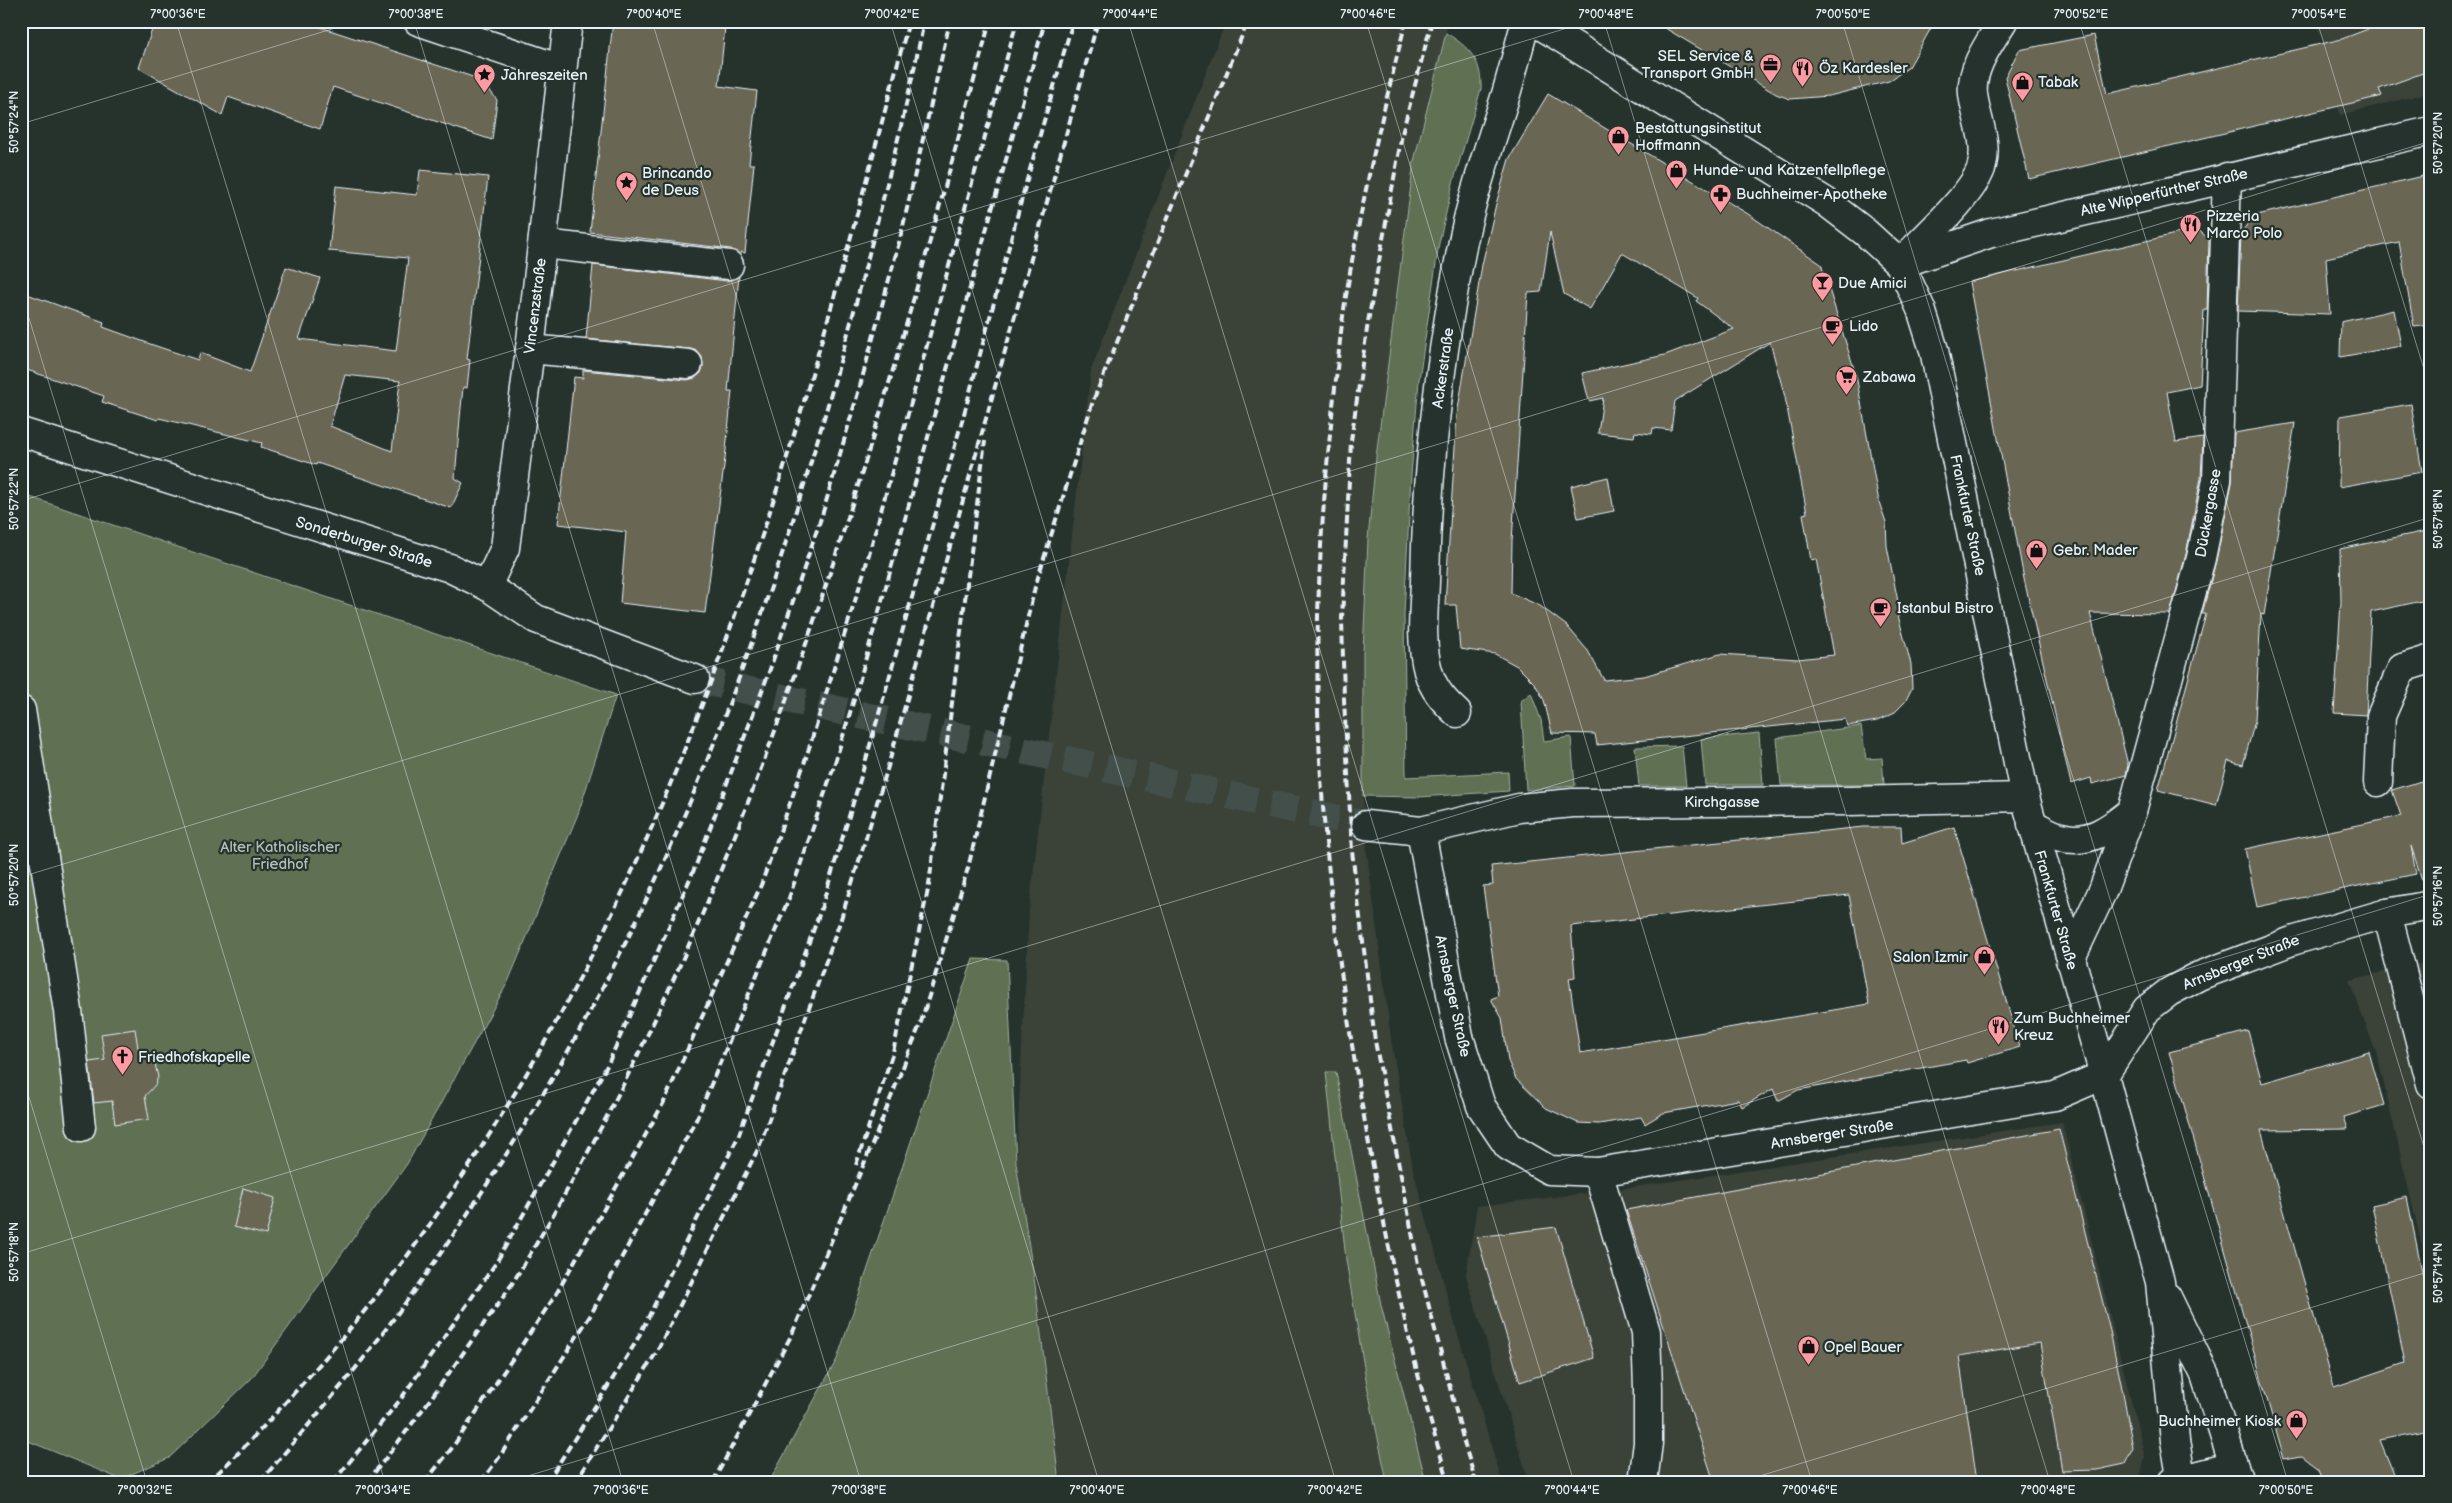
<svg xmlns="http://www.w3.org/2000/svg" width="2452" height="1503" font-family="'Balsamiq Sans',sans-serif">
<rect width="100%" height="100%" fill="#26332d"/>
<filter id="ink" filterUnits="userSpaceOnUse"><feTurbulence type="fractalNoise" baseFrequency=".02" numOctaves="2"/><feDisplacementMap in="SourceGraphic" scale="10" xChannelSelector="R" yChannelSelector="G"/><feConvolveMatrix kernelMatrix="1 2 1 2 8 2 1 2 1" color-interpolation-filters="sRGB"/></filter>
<g filter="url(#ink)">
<g fill="#3a4238">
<path d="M 1226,21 L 1449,21 L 1414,161 L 1376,457 L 1368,539 L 1363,653 L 1363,796 L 1367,853 L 1391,1039 L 1413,1169 L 1456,1328 L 1502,1482 L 1059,1482 L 1035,1285 L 1016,1163 L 1029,911 L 1091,370 Z"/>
<path d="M 2314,21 L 2431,21 L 2431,92 L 2340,115 L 2321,35 Z"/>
<path d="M 2431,961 L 2431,1285 L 2378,1058 L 2349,980 Z"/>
<path d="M 2062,1122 L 2145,1457 L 2139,1482 L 1529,1482 L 1466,1275 L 1477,1206 L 1614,1190 Z"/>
</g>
<g fill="#5e7052" stroke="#a3b0a5">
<path d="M 1446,33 C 1469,47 1482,60 1481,89 L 1453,183 L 1439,243 L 1419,380 L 1411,475 L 1404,615 L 1406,777 L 1508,772 L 1509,791 L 1419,797 L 1363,796 L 1363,653 L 1368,539 L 1376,457 L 1414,161 Z"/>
<path d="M 21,494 L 616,695 L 578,814 L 508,982 L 407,1164 L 251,1379 L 169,1458 L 120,1479 L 21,1438 Z"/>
<path d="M 1531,693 L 1541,720 L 1544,741 L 1571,737 L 1575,786 L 1526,790 L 1521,701 Z"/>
<path d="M 1861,726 L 1866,759 L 1882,758 L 1884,785 L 1781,785 L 1777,738 Z"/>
<path d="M 1759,733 L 1763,785 L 1705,785 L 1701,739 Z"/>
<path d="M 1682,746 L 1686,786 L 1639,786 L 1635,747 Z"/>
<path d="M 973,959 L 1007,960 L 1016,1163 L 1035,1285 L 1059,1482 L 769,1482 L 837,1359 Z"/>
<path d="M 1326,1072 L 1336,1072 L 1381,1305 L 1426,1482 L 1387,1482 L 1367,1385 L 1346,1260 Z"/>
</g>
<g fill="#696652" stroke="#e8f1f8" fill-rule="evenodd">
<path d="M 155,21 L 302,21 L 482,80 L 497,100 L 492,140 L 333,87 L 320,129 L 228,97 L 222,115 L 139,68 Z"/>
<path d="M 613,21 L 693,21 L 725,27 L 719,86 L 757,91 L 749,164 L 754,164 L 745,253 L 741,252 L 741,256 L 731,249 L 590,232 Z"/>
<path d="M 1653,21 L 1935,21 L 1909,67 L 1889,81 L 1829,96 L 1790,99 L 1776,94 Z"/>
<path d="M 2389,21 L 2431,21 L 2431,70 L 2379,89 L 2382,96 L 2029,179 L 2005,77 L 2019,50 L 2094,35 L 2107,94 L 2342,39 Z"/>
<path d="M 1548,94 L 1748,214 L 1821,264 L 1856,375 L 1879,502 L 1886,522 L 1887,546 L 1899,607 L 1896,608 L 1911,664 L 1912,688 L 1905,702 L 1893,714 L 1877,721 L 1847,726 L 1845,719 L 1597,745 L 1595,734 L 1552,733 L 1544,700 L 1535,684 L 1517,666 L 1495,654 L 1460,649 L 1456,605 L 1445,605 L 1457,415 L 1482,265 L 1496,204 L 1509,159 ZM 1550,232 L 1564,294 L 1590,309 L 1622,253 L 1698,298 L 1696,301 L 1734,329 L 1665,355 L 1582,373 L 1589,401 L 1603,398 L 1598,433 L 1634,437 L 1635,432 L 1652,434 L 1653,428 L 1671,430 L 1675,401 L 1770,342 L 1785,397 L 1807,513 L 1803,514 L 1811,560 L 1816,559 L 1834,655 L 1798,659 L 1720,654 L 1644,676 L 1604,680 L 1588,651 L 1567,626 L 1540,606 L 1511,593 L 1512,541 L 1528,293 L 1541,292 Z"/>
<path d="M 420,170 L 488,177 L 467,359 L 470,360 L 467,388 L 463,387 L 460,418 L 455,478 L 463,483 L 451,508 L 317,463 L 316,465 L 261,447 L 262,443 L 159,418 L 158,420 L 102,402 L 104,396 L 21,368 L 21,313 L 27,294 L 104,322 L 103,327 L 153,345 L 198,360 L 200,353 L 250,372 L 286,267 L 320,278 L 299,339 L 396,351 L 408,258 L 329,251 L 336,186 L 417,195 ZM 345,375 L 400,381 L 392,451 L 330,426 Z"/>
<path d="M 2431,174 L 2431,325 L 2414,327 L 2399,242 L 2326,258 L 2330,314 L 2238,311 L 2241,233 L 2253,216 Z"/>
<path d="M 2197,229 L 2209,239 L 2207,310 L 2204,310 L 2200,385 L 2167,392 L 2176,442 L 2203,438 L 2201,478 L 2186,554 L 2170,614 L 2090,613 L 2128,765 L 2126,775 L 2092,784 L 2091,778 L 2071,784 L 2024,579 L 1969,282 Z"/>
<path d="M 593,265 L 727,281 L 739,276 L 728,391 L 732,391 L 726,450 L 705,613 L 620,603 L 626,532 L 558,524 L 574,377 L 583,378 L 583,370 L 687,380 L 695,378 L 701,373 L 703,366 L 702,357 L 697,351 L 690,349 L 586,339 Z"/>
<path d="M 2394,310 L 2401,346 L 2340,357 L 2341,322 Z"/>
<path d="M 2411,404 L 2422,472 L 2339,487 L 2340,416 Z"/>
<path d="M 2295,423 L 2264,615 L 2261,614 L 2255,721 L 2243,765 L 2228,761 L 2216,805 L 2158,790 L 2206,614 L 2202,614 L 2216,561 L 2232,483 L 2234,433 Z"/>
<path d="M 1608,477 L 1614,511 L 1578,518 L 1571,486 Z"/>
<path d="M 2431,530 L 2431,599 L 2371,612 L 2366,715 L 2334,713 L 2341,602 L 2340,549 Z"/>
<path d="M 2431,778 L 2431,888 L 2425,889 L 2411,846 L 2416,874 L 2257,907 L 2245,849 L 2401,816 L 2392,790 Z"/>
<path d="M 1863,827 L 1901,827 L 1902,843 L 1954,827 L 2020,1047 L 1967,1063 L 1966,1060 L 1798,1090 L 1778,1101 L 1773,1089 L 1742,1107 L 1738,1100 L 1663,1113 L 1645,1124 L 1641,1117 L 1599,1124 L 1578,1123 L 1546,1108 L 1516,1079 L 1508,1061 L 1502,1018 L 1491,999 L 1498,996 L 1483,886 L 1493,885 L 1491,866 ZM 1849,895 L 1869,1004 L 1580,1053 L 1569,978 L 1575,977 L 1571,926 Z"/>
<path d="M 135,1029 L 139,1054 L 151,1059 L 155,1064 L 158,1077 L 155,1085 L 145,1096 L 149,1119 L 115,1124 L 112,1101 L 94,1103 L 89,1062 L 105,1060 L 101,1034 Z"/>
<path d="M 2248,1031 L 2262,1083 L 2369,1052 L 2384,1105 L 2344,1117 L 2348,1129 L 2261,1130 L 2334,1387 L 2405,1363 L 2372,1205 L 2407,1197 L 2431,1316 L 2431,1430 L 2380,1440 L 2397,1482 L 2324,1482 L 2319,1469 L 2302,1456 L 2284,1459 L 2169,1052 Z"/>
<path d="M 2059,1129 L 2110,1331 L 2124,1398 L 2133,1448 L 2125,1464 L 2097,1470 L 2062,1471 L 2040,1343 L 1959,1356 L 1977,1482 L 1714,1482 L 1626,1210 Z"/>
<path d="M 243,1188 L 275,1198 L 266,1235 L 234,1227 Z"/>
<path d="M 1556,1227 L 1594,1358 L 1520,1382 L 1477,1237 Z"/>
</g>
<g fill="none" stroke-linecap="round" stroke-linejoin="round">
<path stroke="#43504b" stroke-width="28" stroke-dasharray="28 14" stroke-linecap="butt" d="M 695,679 L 1366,825"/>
<defs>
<g id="minor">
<path d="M 418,21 L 561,69"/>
<path d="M 543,244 L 729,265"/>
<path d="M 1902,261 C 1922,240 1976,192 1982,165 C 1988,141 1976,119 1973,94 C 1970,69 1990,42 2003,21"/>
<path d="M 1900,264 L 1991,233 L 2431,131"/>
<path d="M 530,349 L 688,364"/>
<path d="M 21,432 L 450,568 L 487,586 L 536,619 L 695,679"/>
<path d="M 487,586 L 505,548 L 530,349 L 568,21"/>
<path d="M 21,710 L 68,1011 L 81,1127"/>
<path d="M 1457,713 C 1444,701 1433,689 1428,671 C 1420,642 1424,610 1425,581 C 1427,464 1441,346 1465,232 C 1475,185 1492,140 1506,94 C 1513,70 1519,46 1526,21"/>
<path d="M 2378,782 L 2381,716 L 2402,668 L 2431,659"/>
<path d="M 2032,824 C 2041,828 2051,835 2061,837 C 2089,845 2111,828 2132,811"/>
<path d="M 1366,825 L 1421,831 L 1519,808 L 1573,803 L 1850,801 L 2025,797"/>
<path d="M 1421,831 L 1459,1037 L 1481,1106 L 1508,1146 L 1549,1170 L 1598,1172 L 2055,1096 L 2104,1075 L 2147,1009 L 2169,992 L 2199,976 L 2292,941 L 2387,913 L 2431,905"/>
<path d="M 2387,913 L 2431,1084"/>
<path d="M 2070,960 L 2103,890 L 2132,811 L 2201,558 L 2217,480 L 2227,177"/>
<path d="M 1598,1172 L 1646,1332 L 1648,1388 L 1648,1443 L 1643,1482"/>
<path d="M 2172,1482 L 2234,1466"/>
</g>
<g id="major">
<path d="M 1534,21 L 1826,202 L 1865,232 L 1900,264 L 1921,309 L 1934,350 L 2025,797 L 2104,1075 L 2160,1282 L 2175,1441 L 2182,1482"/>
<path d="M 2167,1297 L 2205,1375 L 2239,1482"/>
</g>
</defs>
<use href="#minor" stroke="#e8f1f8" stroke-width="31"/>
<use href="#major" stroke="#e8f1f8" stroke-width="31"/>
<use href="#minor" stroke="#26332d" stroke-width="28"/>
<use href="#major" stroke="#26332d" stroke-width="28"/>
<g stroke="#e8f1f8" stroke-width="4" stroke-dasharray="8 4" stroke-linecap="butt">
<path d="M 1406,21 C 1383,110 1362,199 1347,290 C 1342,319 1339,349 1336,379 C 1327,457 1320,537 1318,616 C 1313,790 1337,964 1367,1134 C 1388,1248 1413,1372 1449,1482"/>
<path d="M 1432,21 L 1402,134 L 1368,322 L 1351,441 L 1342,618 L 1344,699 L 1352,851 L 1375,1041 L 1418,1264 L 1465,1446 L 1476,1482"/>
<path d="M 856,1165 L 893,1052 L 929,885 L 985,441"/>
<path d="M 208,1482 C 239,1454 267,1423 294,1393 C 352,1329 405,1263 452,1192 C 527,1080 593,962 647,838 C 763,577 835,297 909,21"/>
<path d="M 260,1482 C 297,1438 335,1395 370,1350 C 439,1260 503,1164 560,1065 C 696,830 785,568 855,307 C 880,212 905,117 924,21"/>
<path d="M 333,1482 L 400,1400 L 496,1263 L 608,1064 L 696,865 L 768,675 L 823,512 L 860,386 L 900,239 L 950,21"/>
<path d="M 367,1482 C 406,1433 442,1384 477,1333 C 491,1314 506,1294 518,1274 C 753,890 874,452 990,21"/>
<path d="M 425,1482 L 452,1448 L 555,1296 L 664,1102 L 761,885 L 805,761 L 864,572 L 1017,21"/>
<path d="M 481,1482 L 500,1456 L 590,1316 L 697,1118 L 789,898 L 834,766 L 858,686 L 1045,21"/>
<path d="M 547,1482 L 636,1342 L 738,1137 L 820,912 L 863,770 L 964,414 L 1026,183 L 1073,21"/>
<path d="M 575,1482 L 656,1353 L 759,1147 L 840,922 L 887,770 L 1098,21"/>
<path d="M 713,1482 L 792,1334 L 874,1140 L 921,1022 L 968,868 L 1035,587 L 1093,401 L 1248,21"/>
</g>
</g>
</g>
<path fill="none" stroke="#e8f1f8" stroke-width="1" stroke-opacity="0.45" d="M 176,21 L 623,1482M 414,21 L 861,1482M 652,21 L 1099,1482M 890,21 L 1336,1482M 1128,21 L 1574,1482M 1366,21 L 1812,1482M 1604,21 L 2050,1482M 1842,21 L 2288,1482M 2079,21 L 2431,1170M 2317,21 L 2431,392M 21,124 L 358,21M 21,292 L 385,1482M 21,501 L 1590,21M 21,877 L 2431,141M 21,1071 L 147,1482M 21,1254 L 2431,517M 508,1482 L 2431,894M 1740,1482 L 2431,1271"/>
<defs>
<symbol id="office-pin" viewBox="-11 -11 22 30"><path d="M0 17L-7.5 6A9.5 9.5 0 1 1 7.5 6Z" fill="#ff9aa2" stroke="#26332d"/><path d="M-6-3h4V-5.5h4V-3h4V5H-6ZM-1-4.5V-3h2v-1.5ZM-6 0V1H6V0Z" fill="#111"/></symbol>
<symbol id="restaurant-pin" viewBox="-11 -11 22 30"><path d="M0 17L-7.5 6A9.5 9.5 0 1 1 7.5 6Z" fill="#ff9aa2" stroke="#26332d"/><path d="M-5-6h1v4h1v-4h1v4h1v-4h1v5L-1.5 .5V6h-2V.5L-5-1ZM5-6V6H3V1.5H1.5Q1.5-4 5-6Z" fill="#111"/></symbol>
<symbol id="sight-pin" viewBox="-11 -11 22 30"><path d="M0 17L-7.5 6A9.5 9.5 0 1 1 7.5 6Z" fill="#ff9aa2" stroke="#26332d"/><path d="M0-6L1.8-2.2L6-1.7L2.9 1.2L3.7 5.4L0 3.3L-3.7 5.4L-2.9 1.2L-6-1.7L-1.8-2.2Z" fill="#111"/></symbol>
<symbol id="shop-pin" viewBox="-11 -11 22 30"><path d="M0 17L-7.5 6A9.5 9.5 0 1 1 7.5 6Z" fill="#ff9aa2" stroke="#26332d"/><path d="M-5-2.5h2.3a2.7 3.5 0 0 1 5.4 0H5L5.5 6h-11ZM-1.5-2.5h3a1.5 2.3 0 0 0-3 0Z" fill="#111"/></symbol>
<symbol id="pharmacy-pin" viewBox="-11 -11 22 30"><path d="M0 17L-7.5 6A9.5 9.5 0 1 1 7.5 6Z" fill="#ff9aa2" stroke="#26332d"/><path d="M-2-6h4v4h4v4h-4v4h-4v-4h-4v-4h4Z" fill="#111"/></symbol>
<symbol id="bar-pin" viewBox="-11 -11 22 30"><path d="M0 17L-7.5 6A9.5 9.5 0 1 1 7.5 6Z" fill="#ff9aa2" stroke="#26332d"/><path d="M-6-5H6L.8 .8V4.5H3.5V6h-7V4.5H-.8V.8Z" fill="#111"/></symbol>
<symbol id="cafe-pin" viewBox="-11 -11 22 30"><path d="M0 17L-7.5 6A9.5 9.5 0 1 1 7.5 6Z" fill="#ff9aa2" stroke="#26332d"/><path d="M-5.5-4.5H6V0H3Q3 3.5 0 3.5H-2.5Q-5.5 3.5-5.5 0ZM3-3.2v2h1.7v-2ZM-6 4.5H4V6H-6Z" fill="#111"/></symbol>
<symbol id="supermarket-pin" viewBox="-11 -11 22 30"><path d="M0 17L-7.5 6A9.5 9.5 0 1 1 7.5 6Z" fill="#ff9aa2" stroke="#26332d"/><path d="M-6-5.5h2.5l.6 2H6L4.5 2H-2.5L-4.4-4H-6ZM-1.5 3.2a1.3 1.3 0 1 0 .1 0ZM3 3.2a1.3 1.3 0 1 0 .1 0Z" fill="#111"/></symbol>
<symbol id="church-pin" viewBox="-11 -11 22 30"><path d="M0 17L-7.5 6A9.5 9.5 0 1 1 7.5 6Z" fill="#ff9aa2" stroke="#26332d"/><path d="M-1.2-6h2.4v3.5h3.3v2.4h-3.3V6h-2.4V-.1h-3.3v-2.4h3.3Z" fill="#111"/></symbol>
</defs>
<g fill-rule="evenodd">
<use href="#office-pin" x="1758" y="52" width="25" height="34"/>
<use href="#restaurant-pin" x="1790" y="56" width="25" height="34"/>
<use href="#sight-pin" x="472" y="62" width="25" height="34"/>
<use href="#shop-pin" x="2010" y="70" width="25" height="34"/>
<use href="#shop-pin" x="1606" y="124" width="25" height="34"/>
<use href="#shop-pin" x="1664" y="158" width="25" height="34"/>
<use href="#sight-pin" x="614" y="170" width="25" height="34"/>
<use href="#pharmacy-pin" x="1708" y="182" width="25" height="34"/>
<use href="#restaurant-pin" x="2178" y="212" width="25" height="34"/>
<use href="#bar-pin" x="1810" y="270" width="25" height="34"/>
<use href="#cafe-pin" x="1820" y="314" width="25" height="34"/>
<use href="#supermarket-pin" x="1834" y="364" width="25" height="34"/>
<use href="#shop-pin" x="2024" y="538" width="25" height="34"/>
<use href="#cafe-pin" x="1868" y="596" width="25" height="34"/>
<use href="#shop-pin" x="1972" y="944" width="25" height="34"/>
<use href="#restaurant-pin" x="1986" y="1014" width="25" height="34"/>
<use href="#church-pin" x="110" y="1044" width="25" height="34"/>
<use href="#shop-pin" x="1796" y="1334" width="25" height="34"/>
<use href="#shop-pin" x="2284" y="1408" width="25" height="34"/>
</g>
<g text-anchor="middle" stroke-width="4.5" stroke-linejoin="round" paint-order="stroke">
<g font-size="15" fill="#e8f1f8" stroke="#26332d" text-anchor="start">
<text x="1754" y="61" text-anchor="end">SEL Service &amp;<tspan x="1754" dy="17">Transport GmbH</tspan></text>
<text x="1819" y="73">Öz Kardesler</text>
<text x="501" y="80">Jahreszeiten</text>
<text x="2038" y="87">Tabak</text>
<text x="1635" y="133">Bestattungsinstitut<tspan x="1635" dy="17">Hoffmann</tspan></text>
<text x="1693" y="175">Hunde- und Katzenfellpflege</text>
<text x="642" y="178">Brincando<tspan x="642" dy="17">de Deus</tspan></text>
<text x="1736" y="199">Buchheimer-Apotheke</text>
<text x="2206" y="221">Pizzeria<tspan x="2206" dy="17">Marco Polo</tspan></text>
<text x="1838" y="288">Due Amici</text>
<text x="1849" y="331">Lido</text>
<text x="1863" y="382">Zabawa</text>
<text x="2053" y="555">Gebr. Mader</text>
<text x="1897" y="613">Istanbul Bistro</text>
<text x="1968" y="962" text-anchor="end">Salon Izmir</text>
<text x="2014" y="1023">Zum Buchheimer<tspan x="2014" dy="17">Kreuz</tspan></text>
<text x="138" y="1062">Friedhofskapelle</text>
<text x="1824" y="1352">Opel Bauer</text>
<text x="2281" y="1426" text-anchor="end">Buchheimer Kiosk</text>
</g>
<g font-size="15" fill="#e8f1f8" stroke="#26332d">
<text transform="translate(2164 192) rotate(-13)" y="5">Alte Wipperfürther Straße</text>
<text transform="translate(535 306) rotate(-83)" y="5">Vincenzstraße</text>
<text transform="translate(1443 368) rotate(-82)" y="5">Ackerstraße</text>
<text transform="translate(2208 513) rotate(-80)" y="5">Dückergasse</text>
<text transform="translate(1968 515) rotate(78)" y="5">Frankfurter Straße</text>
<text transform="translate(364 542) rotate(17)" y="5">Sonderburger Straße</text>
<text x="1722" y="807">Kirchgasse</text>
<text transform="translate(2056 910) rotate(74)" y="5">Frankfurter Straße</text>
<text transform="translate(2241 962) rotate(-22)" y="5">Arnsberger Straße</text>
<text transform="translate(1453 996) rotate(78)" y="5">Arnsberger Straße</text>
<text transform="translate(1832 1134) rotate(-9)" y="5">Arnsberger Straße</text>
</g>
<g font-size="15" fill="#b1bdb6" stroke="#26332d">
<text x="280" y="852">Alter Katholischer<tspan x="280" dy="17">Friedhof</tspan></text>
</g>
</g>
<rect width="2452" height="1503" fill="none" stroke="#26332d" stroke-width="55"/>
<rect x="28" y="28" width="2396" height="1448" fill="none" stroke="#e8f1f8" stroke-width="2"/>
<g font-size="12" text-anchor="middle" fill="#e8f1f8">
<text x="178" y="18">7°00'36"E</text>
<text x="416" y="18">7°00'38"E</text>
<text x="654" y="18">7°00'40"E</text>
<text x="892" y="18">7°00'42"E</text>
<text x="1130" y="18">7°00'44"E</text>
<text x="1368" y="18">7°00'46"E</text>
<text x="1606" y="18">7°00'48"E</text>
<text x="1843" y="18">7°00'50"E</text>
<text x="2081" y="18">7°00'52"E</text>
<text x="2319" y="18">7°00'54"E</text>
<text transform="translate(14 122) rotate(-90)" y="4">50°57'24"N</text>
<text transform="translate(2438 143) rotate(-90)" y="4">50°57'20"N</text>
<text transform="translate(14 499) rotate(-90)" y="4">50°57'22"N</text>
<text transform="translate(2438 519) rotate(-90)" y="4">50°57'18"N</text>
<text transform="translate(14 875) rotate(-90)" y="4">50°57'20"N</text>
<text transform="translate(2438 896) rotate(-90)" y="4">50°57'16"N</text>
<text transform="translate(14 1252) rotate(-90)" y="4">50°57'18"N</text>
<text transform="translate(2438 1273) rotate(-90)" y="4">50°57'14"N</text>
<text x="145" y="1494">7°00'32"E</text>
<text x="383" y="1494">7°00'34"E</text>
<text x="621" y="1494">7°00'36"E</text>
<text x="859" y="1494">7°00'38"E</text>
<text x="1097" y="1494">7°00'40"E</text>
<text x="1335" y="1494">7°00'42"E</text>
<text x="1572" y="1494">7°00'44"E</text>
<text x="1810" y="1494">7°00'46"E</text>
<text x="2048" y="1494">7°00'48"E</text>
<text x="2286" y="1494">7°00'50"E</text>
</g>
</svg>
